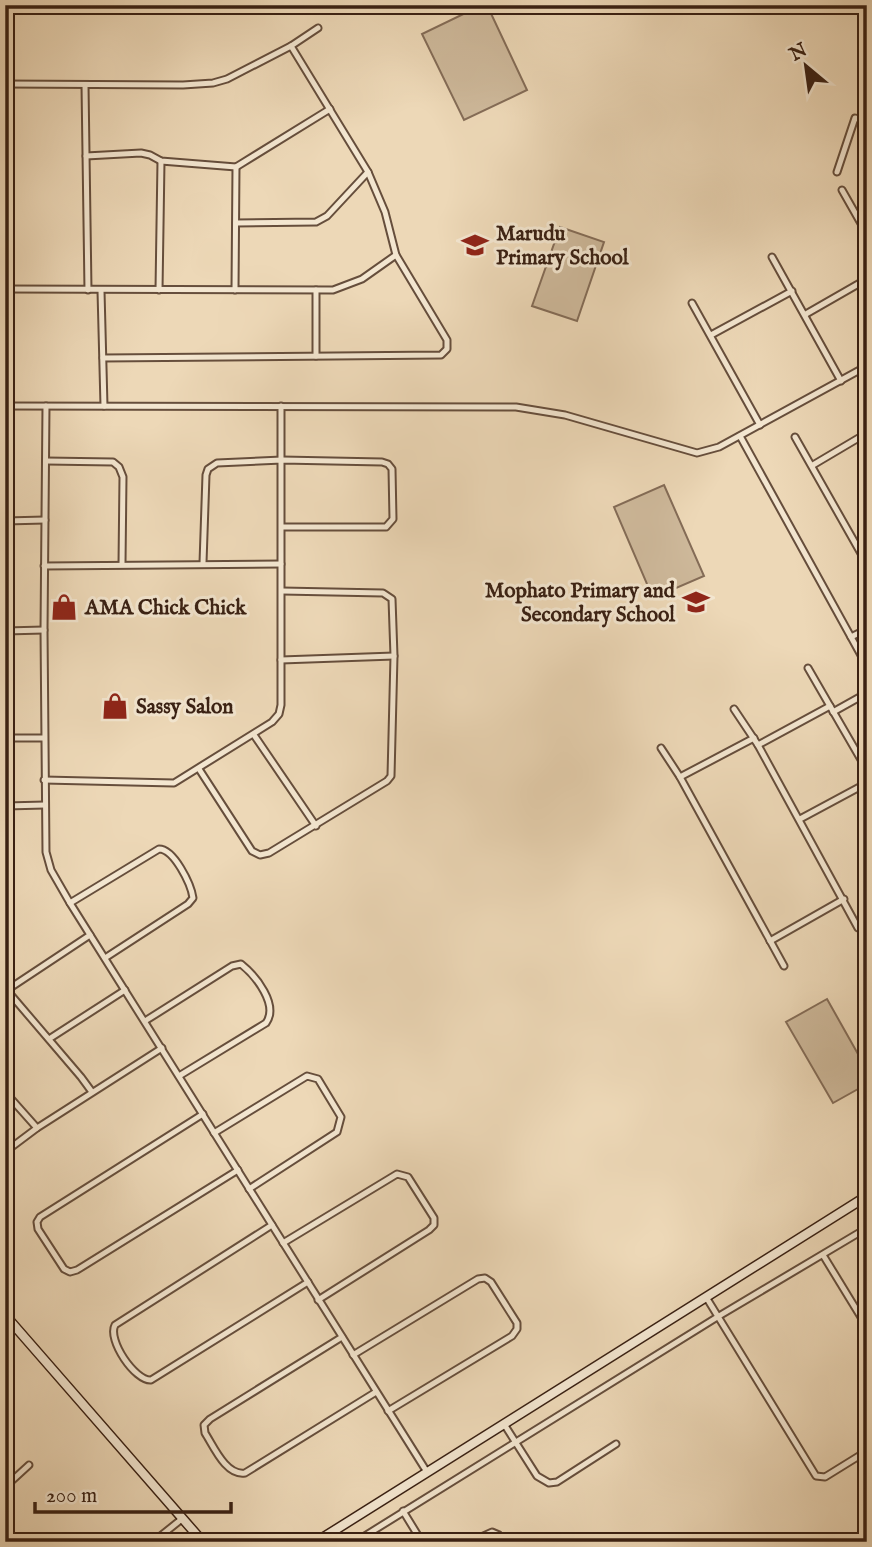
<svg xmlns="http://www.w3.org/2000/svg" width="872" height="1547" font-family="'IM FELL English',serif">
<rect width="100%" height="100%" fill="#edd8b7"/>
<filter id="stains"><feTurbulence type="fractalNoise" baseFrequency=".00286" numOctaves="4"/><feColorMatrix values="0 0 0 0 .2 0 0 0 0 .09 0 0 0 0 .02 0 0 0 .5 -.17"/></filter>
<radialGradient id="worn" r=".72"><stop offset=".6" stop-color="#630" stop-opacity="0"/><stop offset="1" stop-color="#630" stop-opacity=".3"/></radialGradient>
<g fill="#ceb99b" stroke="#846c57" stroke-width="2">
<path d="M 482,5 L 487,5 L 527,90 L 464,120 L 422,34 Z"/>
<path d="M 560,227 L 604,242 L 577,321 L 532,306 Z"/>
<path d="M 664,485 L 704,576 L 653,598 L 614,507 Z"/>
<path d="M 827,999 L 867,1070 L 867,1084 L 833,1103 L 786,1022 Z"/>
</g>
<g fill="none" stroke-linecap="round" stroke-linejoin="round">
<defs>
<g id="street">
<path d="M 5,84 L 183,85 L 213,83 L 227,79 L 291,46 L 318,28"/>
<path d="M 85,85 L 88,290"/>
<path d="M 86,156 L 141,153 L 150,155 L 161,161 L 236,167 L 330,109"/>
<path d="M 837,172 L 855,118 L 867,121"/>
<path d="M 842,190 L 867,234"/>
<path d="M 236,223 L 316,222 L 327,216 L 368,172"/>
<path d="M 772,257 L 841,381"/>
<path d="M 5,289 L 333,290 L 362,279 L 396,255 L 385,212 L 368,172 L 291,46"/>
<path d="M 159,290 L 161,161"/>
<path d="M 235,290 L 236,167"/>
<path d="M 101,291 L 104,406"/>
<path d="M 692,303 L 760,425"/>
<path d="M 806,314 L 867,279"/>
<path d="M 711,335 L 792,291"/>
<path d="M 5,353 L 9,351 L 10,341 L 7,85"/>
<path d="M 316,356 L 316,290"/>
<path d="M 103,358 L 441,355 L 447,349 L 447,340 L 396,255"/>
<path d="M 864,390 L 867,394"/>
<path d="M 5,406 L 516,407 L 565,415 L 697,453 L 719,447 L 867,366"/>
<path d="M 46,406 L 44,630 L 46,852 L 51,870 L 70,903 L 427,1472"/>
<path d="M 740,436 L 867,666"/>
<path d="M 795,437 L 867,564"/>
<path d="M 46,461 L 113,462 L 119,467 L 123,477 L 122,564"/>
<path d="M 813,465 L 867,433"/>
<path d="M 5,521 L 45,520"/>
<path d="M 203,563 L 206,475 L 208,469 L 217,463 L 282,460 L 382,462 L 388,464 L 392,469 L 393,519 L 386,527 L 282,527"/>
<path d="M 44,566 L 281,564"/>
<path d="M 5,631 L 44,630"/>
<path d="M 851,637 L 867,629"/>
<path d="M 281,660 L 394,656"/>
<path d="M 808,668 L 867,770"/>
<path d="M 734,709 L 758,745 L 858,928"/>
<path d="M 833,712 L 867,693"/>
<path d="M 254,735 L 316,826"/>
<path d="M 5,738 L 44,738"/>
<path d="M 758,745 L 830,706"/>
<path d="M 661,748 L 680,777 L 784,966"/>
<path d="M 199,769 L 252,851 L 260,855 L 269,853 L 387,781 L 391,776 L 394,656 L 392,599 L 383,593 L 282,591"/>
<path d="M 680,777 L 754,738"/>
<path d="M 44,780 L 174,783 L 272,722 L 279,714 L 281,705 L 281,406"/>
<path d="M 5,806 L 45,805"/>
<path d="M 800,819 L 867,783"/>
<path d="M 70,903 L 159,849 C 174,849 191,884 193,898 L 188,904 L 105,958"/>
<path d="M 770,941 L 844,899"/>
<path d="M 5,988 L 81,1077 L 92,1092"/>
<path d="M 7,990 L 90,935"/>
<path d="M 145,1021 L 232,966 L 241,964 C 256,976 279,1005 266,1023 L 179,1076"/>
<path d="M 49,1039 L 125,990"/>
<path d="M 5,1092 L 37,1128"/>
<path d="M 203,1114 L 40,1217 L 37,1222 L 38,1229 L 64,1269 L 70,1272 L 77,1270 L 238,1170"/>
<path d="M 214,1133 L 307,1076 L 318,1079 L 341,1117 L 337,1132 L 249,1189"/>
<path d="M 5,1152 L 37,1128 L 162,1048"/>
<path d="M 272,1225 L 115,1325 C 107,1340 135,1381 151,1380 L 308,1282"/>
<path d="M 283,1243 L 397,1174 L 408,1177 L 434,1218 L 434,1225 L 429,1230 L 318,1300"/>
<path d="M 823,1255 L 867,1327"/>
<path d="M 706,1297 L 816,1476 L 825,1477 L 867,1451"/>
<path d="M 5,1334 L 15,1327"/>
<path d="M 342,1337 L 210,1419 L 204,1425 L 205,1433 C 214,1447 226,1476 245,1473 L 376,1392"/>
<path d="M 353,1355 L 478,1279 L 485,1278 L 491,1282 L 517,1323 L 517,1329 L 512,1336 L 388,1411"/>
<path d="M 504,1424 L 537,1476 L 549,1483 L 557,1482 L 616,1444"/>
<path d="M 5,1487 L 29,1465"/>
<path d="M 403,1511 L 422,1542"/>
<path d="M 153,1542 L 183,1518"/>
<path d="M 355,1542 L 719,1316 L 867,1228"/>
<path d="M 470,1542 L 492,1532 L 499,1535 L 504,1542"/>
</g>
<g id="secondary">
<path d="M 5,1315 L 203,1542"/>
<path d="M 316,1542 L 867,1196"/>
</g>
</defs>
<use href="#street" stroke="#664e3c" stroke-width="9"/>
<use href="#secondary" stroke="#392013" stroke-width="11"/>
<use href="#street" stroke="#f3e6d0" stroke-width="5"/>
<use href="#secondary" stroke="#f3e6d0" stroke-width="8"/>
</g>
<defs>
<symbol id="school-bare" viewBox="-9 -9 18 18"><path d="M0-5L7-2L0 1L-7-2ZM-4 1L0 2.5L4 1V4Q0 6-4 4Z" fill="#8f2418" stroke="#f3e6d0" stroke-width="2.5" paint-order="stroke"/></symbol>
<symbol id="shop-bare" viewBox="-9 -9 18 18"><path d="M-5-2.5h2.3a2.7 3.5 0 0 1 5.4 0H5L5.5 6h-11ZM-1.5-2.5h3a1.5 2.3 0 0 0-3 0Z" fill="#8f2418" stroke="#f3e6d0" stroke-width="2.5" paint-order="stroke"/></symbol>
</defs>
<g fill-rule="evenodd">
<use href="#school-bare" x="456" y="226" width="38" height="38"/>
<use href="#school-bare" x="677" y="583" width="38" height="38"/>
<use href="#shop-bare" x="45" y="588" width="38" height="38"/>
<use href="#shop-bare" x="96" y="687" width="38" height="38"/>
</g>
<g text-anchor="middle" stroke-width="6" stroke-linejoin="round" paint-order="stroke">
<g font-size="21" font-weight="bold" fill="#392013" stroke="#f3e6d0" text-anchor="start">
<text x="496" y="240">Marudu<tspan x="496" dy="24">Primary School</tspan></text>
<text x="675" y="597" text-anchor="end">Mophato Primary and<tspan x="675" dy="24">Secondary School</tspan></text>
<text x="85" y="614">AMA Chick Chick</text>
<text x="136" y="713">Sassy Salon</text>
</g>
</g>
<rect width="872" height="1547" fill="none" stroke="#edd8b7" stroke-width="28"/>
<rect x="7" y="7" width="858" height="1533" fill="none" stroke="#392013" stroke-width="3.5"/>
<rect x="14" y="14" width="844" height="1519" fill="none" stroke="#392013" stroke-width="2"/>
<g transform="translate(806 66) rotate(331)" stroke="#f3e6d0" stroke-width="5" paint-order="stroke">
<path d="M0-5L12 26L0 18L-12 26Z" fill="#392013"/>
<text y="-10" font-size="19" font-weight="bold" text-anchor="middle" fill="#392013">N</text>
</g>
<path d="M35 1502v10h196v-10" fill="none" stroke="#392013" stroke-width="3.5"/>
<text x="46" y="1502" font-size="21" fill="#392013" stroke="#f3e6d0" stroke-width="5" paint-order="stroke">200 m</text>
<rect width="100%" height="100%" filter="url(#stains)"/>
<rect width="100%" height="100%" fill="url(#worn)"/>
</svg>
